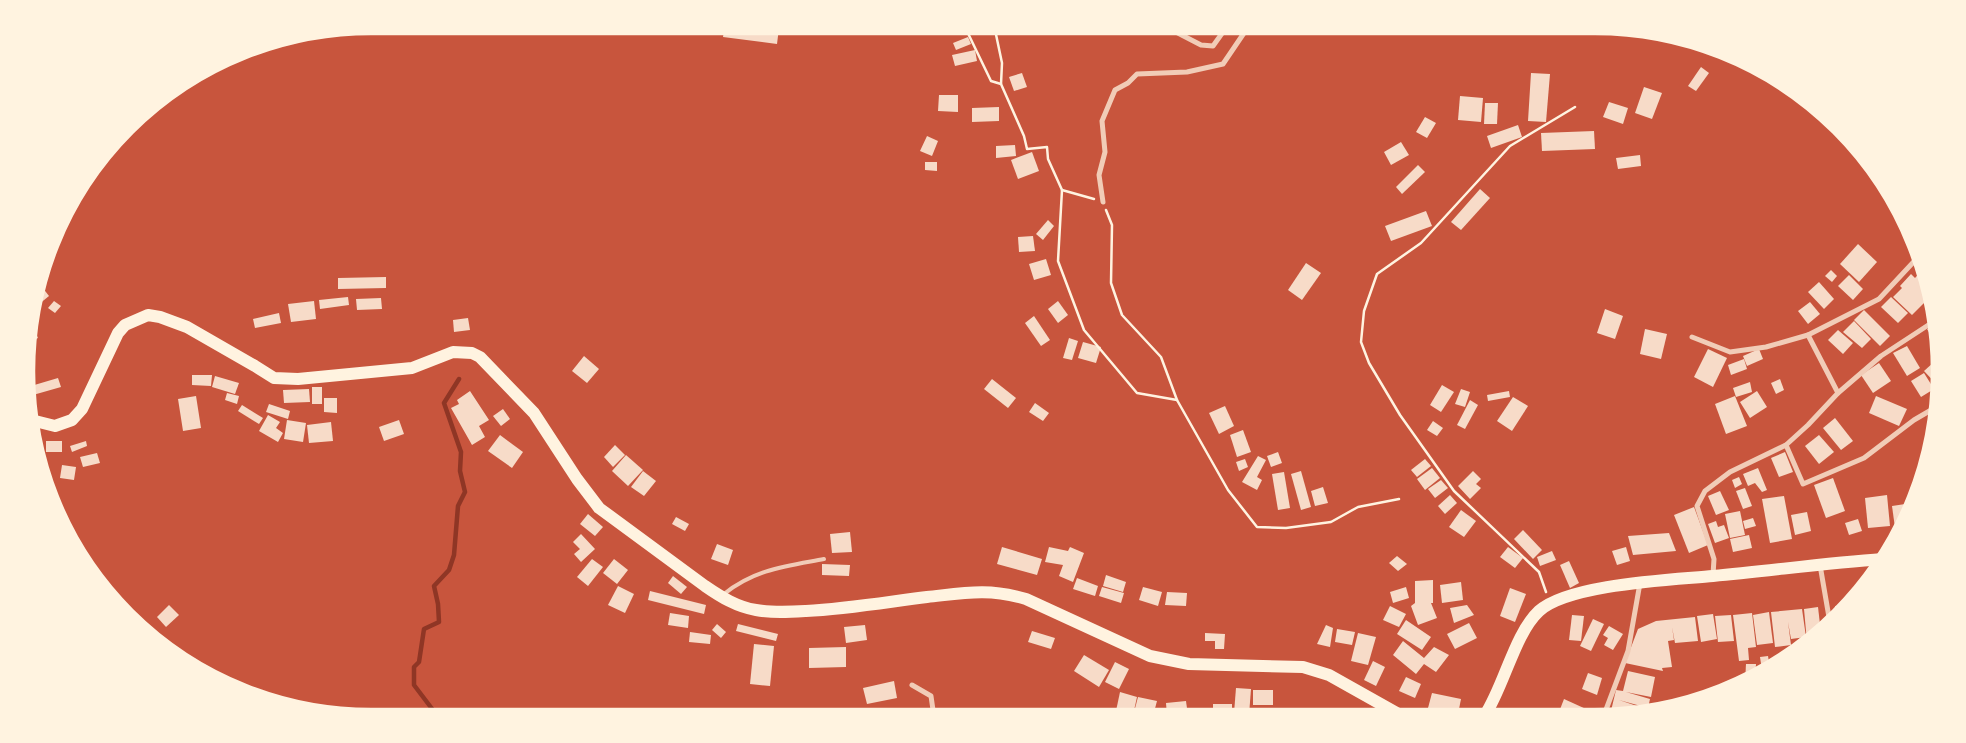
<svg xmlns="http://www.w3.org/2000/svg" width="1966" height="743" font-family="Lato,sans-serif">
<rect width="100%" height="100%" fill="#c8553d"/>
<g fill="none" stroke-linecap="round" stroke-linejoin="round">
<path stroke="#8f3625" stroke-width="4.5" d="M 439,718 L 414,685 L 414,667 L 419,662 L 424,629 L 439,622 L 438,604 L 434,586 L 449,570 L 454,555 L 458,506 L 465,492 L 460,471 L 461,452 L 444,403 L 459,379"/>
</g>
<g fill="#f7dbc8">
<path d="M 725,25 L 756,25 L 779,28 L 777,44 L 723,37 Z"/>
<path d="M 833,25 L 845,25 L 843,30 Z"/>
<path d="M 847,25 L 861,25 L 858,31 Z"/>
<path d="M 968,37 L 971,44 L 956,50 L 953,43 Z"/>
<path d="M 975,50 L 977,61 L 955,66 L 952,55 Z"/>
<path d="M 1701,67 L 1709,73 L 1696,91 L 1688,86 Z"/>
<path d="M 1022,73 L 1027,87 L 1014,91 L 1009,77 Z"/>
<path d="M 1531,73 L 1550,74 L 1546,122 L 1528,121 Z"/>
<path d="M 1644,87 L 1662,93 L 1652,119 L 1635,113 Z"/>
<path d="M 939,95 L 958,95 L 958,112 L 938,111 Z"/>
<path d="M 1460,96 L 1483,98 L 1481,122 L 1458,120 Z"/>
<path d="M 1609,102 L 1628,108 L 1623,124 L 1603,117 Z"/>
<path d="M 1485,103 L 1498,103 L 1497,124 L 1484,124 Z"/>
<path d="M 999,107 L 999,121 L 972,122 L 972,108 Z"/>
<path d="M 1425,117 L 1436,123 L 1427,138 L 1416,132 Z"/>
<path d="M 1518,125 L 1522,137 L 1491,148 L 1487,136 Z"/>
<path d="M 1594,131 L 1595,149 L 1542,151 L 1541,133 Z"/>
<path d="M 927,136 L 938,141 L 932,156 L 920,151 Z"/>
<path d="M 1401,142 L 1409,155 L 1391,165 L 1384,152 Z"/>
<path d="M 1015,145 L 1016,156 L 996,158 L 996,146 Z"/>
<path d="M 1032,152 L 1039,171 L 1018,179 L 1011,160 Z"/>
<path d="M 1640,155 L 1641,166 L 1618,169 L 1616,158 Z"/>
<path d="M 925,162 L 937,162 L 937,171 L 925,170 Z"/>
<path d="M 1418,165 L 1425,172 L 1402,194 L 1396,187 Z"/>
<path d="M 1480,189 L 1490,198 L 1461,230 L 1451,222 Z"/>
<path d="M 1426,211 L 1432,226 L 1391,241 L 1385,226 Z"/>
<path d="M 1048,220 L 1054,226 L 1043,240 L 1036,234 Z"/>
<path d="M 1904,220 L 1908,228 L 1909,229 L 1901,225 Z"/>
<path d="M 1033,236 L 1035,251 L 1019,252 L 1018,237 Z"/>
<path d="M 1858,244 L 1877,262 L 1859,282 L 1840,264 Z"/>
<path d="M 1046,259 L 1051,275 L 1034,280 L 1029,264 Z"/>
<path d="M 1306,263 L 1321,273 L 1302,300 L 1288,290 Z"/>
<path d="M 1924,268 L 1931,296 L 1912,315 L 1893,297 L 1902,288 L 1900,286 L 1911,274 L 1915,278 Z"/>
<path d="M 1831,270 L 1837,276 L 1832,282 L 1825,276 Z"/>
<path d="M 1849,275 L 1863,289 L 1853,300 L 1838,286 Z"/>
<path d="M 386,277 L 386,288 L 338,289 L 338,278 Z"/>
<path d="M 1819,282 L 1834,299 L 1824,309 L 1808,292 Z"/>
<path d="M 42,287 L 49,296 L 38,305 L 34,300 L 36,292 Z"/>
<path d="M 348,297 L 349,305 L 320,309 L 319,300 Z"/>
<path d="M 1891,297 L 1908,313 L 1898,323 L 1881,307 Z"/>
<path d="M 381,298 L 382,309 L 357,310 L 356,299 Z"/>
<path d="M 54,301 L 61,306 L 55,313 L 48,308 Z"/>
<path d="M 314,301 L 316,319 L 291,322 L 288,304 Z"/>
<path d="M 1058,301 L 1068,315 L 1058,323 L 1048,309 Z"/>
<path d="M 1810,302 L 1820,314 L 1808,324 L 1798,311 Z"/>
<path d="M 1605,309 L 1623,316 L 1615,339 L 1597,333 Z"/>
<path d="M 1864,310 L 1890,336 L 1880,346 L 1854,320 Z"/>
<path d="M 279,313 L 281,323 L 255,328 L 253,319 Z"/>
<path d="M 1034,316 L 1050,340 L 1041,346 L 1025,323 Z"/>
<path d="M 468,318 L 470,330 L 454,332 L 453,320 Z"/>
<path d="M 29,321 L 31,321 L 38,338 L 29,342 Z"/>
<path d="M 1854,321 L 1871,339 L 1862,348 L 1843,332 Z"/>
<path d="M 1937,323 L 1938,327 L 1939,348 L 1927,329 Z"/>
<path d="M 1645,329 L 1667,334 L 1661,359 L 1640,354 Z"/>
<path d="M 1838,330 L 1853,343 L 1843,354 L 1828,340 Z"/>
<path d="M 1069,338 L 1078,341 L 1072,360 L 1063,358 Z"/>
<path d="M 1083,342 L 1101,347 L 1096,363 L 1078,358 Z"/>
<path d="M 1907,346 L 1920,368 L 1907,376 L 1893,353 Z"/>
<path d="M 1708,349 L 1727,358 L 1713,387 L 1694,377 Z"/>
<path d="M 1759,349 L 1763,359 L 1747,366 L 1743,356 Z"/>
<path d="M 584,356 L 599,369 L 587,383 L 572,371 Z"/>
<path d="M 1744,359 L 1747,369 L 1731,375 L 1728,365 Z"/>
<path d="M 1934,362 L 1939,367 L 1939,387 L 1924,371 Z"/>
<path d="M 1879,363 L 1891,381 L 1873,393 L 1861,375 Z"/>
<path d="M 1924,373 L 1934,389 L 1921,397 L 1911,381 Z"/>
<path d="M 192,375 L 212,375 L 211,386 L 192,385 Z"/>
<path d="M 215,376 L 239,383 L 235,394 L 212,387 Z"/>
<path d="M 58,378 L 61,387 L 33,395 L 31,386 Z"/>
<path d="M 992,379 L 1016,398 L 1008,408 L 984,389 Z"/>
<path d="M 1780,379 L 1784,390 L 1776,394 L 1771,383 Z"/>
<path d="M 1750,382 L 1752,392 L 1736,397 L 1733,388 Z"/>
<path d="M 1442,385 L 1454,392 L 1441,412 L 1430,405 Z"/>
<rect x="312" y="387" width="10" height="17"/>
<path d="M 309,389 L 310,402 L 284,403 L 283,390 Z"/>
<path d="M 1461,389 L 1470,392 L 1465,407 L 1455,404 Z"/>
<path d="M 470,391 L 489,420 L 479,426 L 485,437 L 472,445 L 451,408 L 459,404 L 457,400 Z"/>
<path d="M 1509,391 L 1510,397 L 1488,401 L 1487,395 Z"/>
<path d="M 1757,391 L 1767,407 L 1750,418 L 1740,402 Z"/>
<path d="M 227,393 L 239,396 L 237,404 L 225,400 Z"/>
<path d="M 196,396 L 201,428 L 183,431 L 178,399 Z"/>
<path d="M 1735,396 L 1747,426 L 1726,434 L 1715,404 Z"/>
<path d="M 1876,396 L 1907,409 L 1899,426 L 1869,413 Z"/>
<path d="M 1513,397 L 1528,406 L 1512,431 L 1497,421 Z"/>
<path d="M 324,398 L 337,398 L 337,413 L 324,412 Z"/>
<path d="M 1470,400 L 1478,405 L 1465,429 L 1457,425 Z"/>
<path d="M 1035,403 L 1049,413 L 1043,421 L 1029,412 Z"/>
<path d="M 269,404 L 290,411 L 288,419 L 266,412 Z"/>
<path d="M 242,405 L 263,418 L 259,424 L 238,411 Z"/>
<path d="M 1225,406 L 1234,426 L 1219,434 L 1209,413 Z"/>
<path d="M 503,409 L 510,419 L 501,426 L 493,416 Z"/>
<path d="M 268,415 L 280,422 L 276,428 L 283,433 L 278,442 L 259,431 Z"/>
<path d="M 1835,418 L 1853,441 L 1841,450 L 1823,428 Z"/>
<path d="M 287,420 L 306,423 L 303,442 L 284,439 Z"/>
<path d="M 399,420 L 404,434 L 384,441 L 379,427 Z"/>
<path d="M 1433,421 L 1443,428 L 1437,436 L 1427,430 Z"/>
<path d="M 331,422 L 333,441 L 309,443 L 307,425 Z"/>
<path d="M 1243,430 L 1251,452 L 1237,457 L 1230,435 Z"/>
<path d="M 500,435 L 523,452 L 512,468 L 488,451 Z"/>
<path d="M 1819,435 L 1834,452 L 1819,464 L 1805,446 Z"/>
<rect x="46" y="441" width="16" height="11"/>
<path d="M 86,441 L 87,446 L 72,452 L 70,446 Z"/>
<path d="M 615,445 L 625,455 L 613,467 L 604,457 Z"/>
<path d="M 1278,452 L 1282,463 L 1271,467 L 1267,456 Z"/>
<path d="M 1785,452 L 1793,472 L 1779,477 L 1771,458 Z"/>
<path d="M 97,453 L 100,463 L 83,467 L 80,457 Z"/>
<path d="M 626,455 L 643,470 L 628,486 L 612,471 Z"/>
<path d="M 1258,456 L 1266,460 L 1257,477 L 1262,480 L 1257,490 L 1242,482 Z"/>
<path d="M 1245,459 L 1248,467 L 1239,471 L 1236,462 Z"/>
<path d="M 1425,459 L 1431,466 L 1417,477 L 1411,470 Z"/>
<path d="M 62,465 L 76,467 L 74,480 L 60,478 Z"/>
<path d="M 1432,468 L 1440,478 L 1425,490 L 1417,479 Z"/>
<path d="M 1758,468 L 1767,490 L 1762,492 L 1755,483 L 1748,486 L 1743,474 Z"/>
<path d="M 643,471 L 656,481 L 644,496 L 631,487 Z"/>
<path d="M 1301,471 L 1311,507 L 1301,510 L 1291,474 Z"/>
<path d="M 1473,471 L 1481,479 L 1476,484 L 1481,488 L 1470,499 L 1458,486 Z"/>
<path d="M 1284,472 L 1290,508 L 1278,510 L 1272,474 Z"/>
<path d="M 1739,477 L 1742,484 L 1735,488 L 1732,480 Z"/>
<path d="M 1833,478 L 1845,511 L 1826,518 L 1814,485 Z"/>
<path d="M 1441,480 L 1448,488 L 1435,498 L 1428,489 Z"/>
<path d="M 1323,487 L 1328,503 L 1315,506 L 1311,491 Z"/>
<path d="M 1745,488 L 1752,506 L 1743,509 L 1736,491 Z"/>
<path d="M 1720,491 L 1729,510 L 1716,515 L 1708,496 Z"/>
<path d="M 1450,495 L 1457,503 L 1445,514 L 1438,506 Z"/>
<path d="M 1887,495 L 1890,526 L 1868,528 L 1865,498 Z"/>
<path d="M 1784,496 L 1792,539 L 1770,543 L 1762,499 Z"/>
<path d="M 1912,503 L 1899,535 L 1896,535 L 1892,506 Z"/>
<path d="M 1694,507 L 1708,545 L 1689,553 L 1674,515 Z"/>
<path d="M 1461,510 L 1476,521 L 1464,537 L 1449,527 Z"/>
<path d="M 1740,511 L 1745,535 L 1730,538 L 1725,514 Z"/>
<path d="M 1807,512 L 1811,531 L 1795,535 L 1791,515 Z"/>
<path d="M 588,514 L 603,527 L 595,536 L 580,524 Z"/>
<path d="M 676,517 L 689,524 L 685,531 L 672,524 Z"/>
<path d="M 1753,518 L 1756,526 L 1745,529 L 1743,521 Z"/>
<path d="M 1858,519 L 1862,531 L 1849,535 L 1845,523 Z"/>
<path d="M 1716,521 L 1718,527 L 1724,525 L 1729,538 L 1715,543 L 1708,524 Z"/>
<path d="M 1523,530 L 1542,550 L 1533,559 L 1514,539 Z"/>
<path d="M 850,532 L 852,552 L 832,553 L 830,534 Z"/>
<path d="M 1669,533 L 1676,551 L 1633,555 L 1628,536 Z"/>
<path d="M 581,534 L 595,549 L 581,562 L 574,554 L 580,549 L 573,542 Z"/>
<path d="M 1749,535 L 1752,548 L 1733,552 L 1730,539 Z"/>
<path d="M 717,544 L 733,550 L 728,565 L 711,559 Z"/>
<path d="M 1002,547 L 1042,559 L 1037,575 L 997,564 Z"/>
<path d="M 1049,547 L 1068,551 L 1070,547 L 1084,553 L 1073,582 L 1059,576 L 1063,565 L 1045,562 Z"/>
<path d="M 1508,547 L 1523,558 L 1515,568 L 1500,557 Z"/>
<path d="M 1626,547 L 1630,561 L 1617,565 L 1612,551 Z"/>
<path d="M 1552,551 L 1556,560 L 1540,566 L 1537,557 Z"/>
<path d="M 1397,556 L 1407,564 L 1398,571 L 1389,563 Z"/>
<path d="M 592,559 L 603,567 L 588,586 L 577,577 Z"/>
<path d="M 614,559 L 628,570 L 617,584 L 603,573 Z"/>
<path d="M 1569,561 L 1579,583 L 1570,588 L 1560,565 Z"/>
<path d="M 822,564 L 850,565 L 849,576 L 822,575 Z"/>
<path d="M 1106,575 L 1126,582 L 1123,592 L 1103,586 Z"/>
<path d="M 673,576 L 687,587 L 681,594 L 668,583 Z"/>
<path d="M 1077,578 L 1098,586 L 1095,596 L 1073,589 Z"/>
<path d="M 1433,580 L 1433,603 L 1431,603 L 1437,618 L 1418,625 L 1411,606 L 1415,603 L 1415,581 Z"/>
<path d="M 1461,582 L 1463,600 L 1442,603 L 1440,585 Z"/>
<path d="M 618,586 L 634,594 L 625,613 L 608,605 Z"/>
<path d="M 1102,587 L 1124,593 L 1121,603 L 1099,596 Z"/>
<path d="M 1143,587 L 1162,592 L 1158,606 L 1139,600 Z"/>
<path d="M 1406,587 L 1409,598 L 1393,603 L 1390,592 Z"/>
<path d="M 1510,588 L 1526,594 L 1515,622 L 1500,616 Z"/>
<path d="M 650,591 L 706,605 L 704,614 L 648,600 Z"/>
<path d="M 1167,592 L 1187,593 L 1186,606 L 1165,605 Z"/>
<path d="M 169,605 L 179,615 L 166,627 L 157,617 Z"/>
<path d="M 1467,605 L 1474,615 L 1454,623 L 1450,608 Z"/>
<path d="M 1845,605 L 1836,617 L 1835,606 Z"/>
<path d="M 1390,606 L 1406,614 L 1399,627 L 1383,620 Z"/>
<path d="M 1818,607 L 1821,633 L 1807,642 L 1804,609 Z"/>
<path d="M 1802,609 L 1806,637 L 1791,639 L 1788,622 L 1791,645 L 1775,647 L 1771,612 Z"/>
<path d="M 1769,612 L 1773,643 L 1757,645 L 1753,615 Z"/>
<path d="M 670,613 L 689,616 L 688,628 L 668,625 Z"/>
<path d="M 1752,613 L 1756,647 L 1748,648 L 1749,660 L 1739,661 L 1733,615 Z"/>
<path d="M 1713,614 L 1717,639 L 1701,642 L 1697,616 Z"/>
<path d="M 1572,615 L 1584,616 L 1581,641 L 1569,640 Z"/>
<path d="M 1731,615 L 1734,641 L 1718,642 L 1715,616 Z"/>
<path d="M 1695,617 L 1698,641 L 1675,643 L 1672,627 L 1674,640 L 1668,641 L 1672,667 L 1662,668 L 1663,671 L 1625,663 L 1638,629 L 1656,621 Z"/>
<path d="M 1593,619 L 1604,624 L 1591,651 L 1580,646 Z"/>
<path d="M 1406,620 L 1431,637 L 1422,650 L 1397,634 Z"/>
<path d="M 1469,623 L 1477,638 L 1455,649 L 1447,634 Z"/>
<path d="M 717,624 L 726,632 L 721,638 L 712,630 Z"/>
<path d="M 738,624 L 778,634 L 776,641 L 736,631 Z"/>
<path d="M 865,625 L 867,640 L 846,643 L 844,627 Z"/>
<path d="M 1326,625 L 1333,628 L 1330,647 L 1317,644 Z"/>
<path d="M 1609,626 L 1623,634 L 1613,650 L 1604,645 L 1608,638 L 1603,635 Z"/>
<path d="M 1337,629 L 1355,632 L 1352,645 L 1335,642 Z"/>
<path d="M 1032,631 L 1055,638 L 1051,649 L 1028,642 Z"/>
<path d="M 690,632 L 711,635 L 710,644 L 689,642 Z"/>
<path d="M 1205,633 L 1225,634 L 1224,649 L 1215,649 L 1215,641 L 1205,641 Z"/>
<path d="M 1358,633 L 1376,637 L 1368,665 L 1351,661 Z"/>
<path d="M 1403,641 L 1424,658 L 1434,647 L 1449,655 L 1436,672 L 1424,664 L 1416,674 L 1393,655 Z"/>
<path d="M 754,644 L 774,646 L 770,686 L 750,684 Z"/>
<path d="M 846,647 L 846,667 L 809,668 L 809,648 Z"/>
<path d="M 1084,655 L 1109,670 L 1099,687 L 1074,671 Z"/>
<path d="M 1768,656 L 1770,668 L 1762,670 L 1760,657 Z"/>
<path d="M 1373,661 L 1385,667 L 1376,686 L 1364,680 Z"/>
<path d="M 1115,662 L 1129,669 L 1119,689 L 1105,682 Z"/>
<path d="M 1746,664 L 1756,664 L 1755,677 L 1747,682 L 1745,682 Z"/>
<path d="M 1628,671 L 1655,677 L 1651,697 L 1626,692 L 1650,699 L 1648,708 L 1619,700 L 1640,707 L 1638,715 L 1610,715 L 1616,690 L 1623,691 Z"/>
<path d="M 1588,673 L 1602,678 L 1597,695 L 1582,689 Z"/>
<path d="M 1406,677 L 1421,684 L 1415,698 L 1399,691 Z"/>
<path d="M 894,681 L 897,698 L 867,704 L 863,688 Z"/>
<path d="M 1236,688 L 1251,689 L 1249,715 L 1234,713 Z"/>
<rect x="1253" y="690" width="20" height="15"/>
<path d="M 1120,692 L 1137,697 L 1133,715 L 1116,711 Z"/>
<path d="M 1432,693 L 1461,699 L 1458,714 L 1428,708 Z"/>
<path d="M 1138,697 L 1157,701 L 1153,716 L 1133,716 Z"/>
<path d="M 1564,699 L 1586,709 L 1584,715 L 1565,715 L 1559,712 Z"/>
<path d="M 1186,701 L 1188,716 L 1167,716 L 1166,703 Z"/>
<rect x="1213" y="704" width="19" height="12"/>
</g>
<g fill="none" stroke-linecap="round" stroke-linejoin="round">
<g stroke="#fff3e0" stroke-width="2.5">
<path d="M 964,25 L 991,81 L 1001,84 L 1024,136 L 1027,149 L 1047,147 L 1048,159 L 1062,190 L 1058,261 L 1084,330 L 1137,393 L 1177,400 L 1228,490 L 1257,527 L 1286,528 L 1331,522 L 1358,507 L 1399,499"/>
<path d="M 994,25 L 1002,63 L 1001,84"/>
<path d="M 1062,190 L 1094,199"/>
<path d="M 1106,210 L 1112,225 L 1111,283 L 1122,315 L 1161,357 L 1177,400"/>
<path d="M 1546,592 L 1539,572 L 1454,491 L 1400,415 L 1369,363 L 1361,342 L 1364,311 L 1377,274 L 1421,243 L 1510,146 L 1575,107"/>
</g>
<path stroke="#f1ccb7" stroke-width="4" d="M 724,594 C 755,569 787,566 824,559"/>
<g stroke="#f1ccb7" stroke-width="5">
<path d="M 1176,25 L 1172,30 L 1201,45 L 1213,46 L 1228,25"/>
<path d="M 1103,202 L 1099,175 L 1105,152 L 1102,121 L 1115,90 L 1128,83 L 1137,74 L 1187,72 L 1223,64 L 1244,33 L 1244,25"/>
<path d="M 1692,337 L 1730,352 L 1766,347 L 1808,335 L 1879,299 L 1920,255"/>
<path d="M 1838,393 L 1881,356 L 1936,320"/>
<path d="M 1786,445 L 1803,484 L 1864,458 L 1914,420 L 1938,406"/>
<path d="M 1820,565 L 1830,623"/>
<path d="M 1713,575 L 1714,559 L 1697,506 L 1705,491 L 1730,472 L 1786,445 L 1808,425 L 1838,393 L 1808,335"/>
<path d="M 912,685 L 931,696 L 934,717"/>
<path d="M 1604,715 L 1628,651 L 1640,583"/>
</g>
<g stroke="#fff3e0" stroke-width="12">
<path d="M 31,420 L 55,426 L 72,420 L 82,409 L 118,333 L 125,325 L 148,315 L 160,317 L 187,327 L 255,366 L 274,378 L 298,379 L 412,368 L 453,352 L 472,353 L 480,357 L 534,413 L 577,479 L 599,508 L 705,586 C 721,597 737,607 756,610 C 773,613 789,612 806,611 C 847,609 887,602 927,597 C 965,593 988,588 1026,599 L 1150,656 L 1189,664 L 1303,667 L 1329,675 L 1402,716"/>
<path d="M 1485,715 C 1504,686 1515,633 1539,611 C 1569,584 1671,580 1713,576 C 1769,571 1826,563 1883,559"/>
</g>
</g>
<path d="M0 0H1966V743H0ZM371 34H1595A337 337 0 0 1 1932 371V372A337 337 0 0 1 1595 709H371A337 337 0 0 1 34 372V371A337 337 0 0 1 371 34Z" fill="#fff3e0" fill-rule="evenodd"/>
<path fill="none" stroke="#fff3e0" stroke-width="2.5" d="M371 34H1595A337 337 0 0 1 1932 371V372A337 337 0 0 1 1595 709H371A337 337 0 0 1 34 372V371A337 337 0 0 1 371 34Z"/>
</svg>
